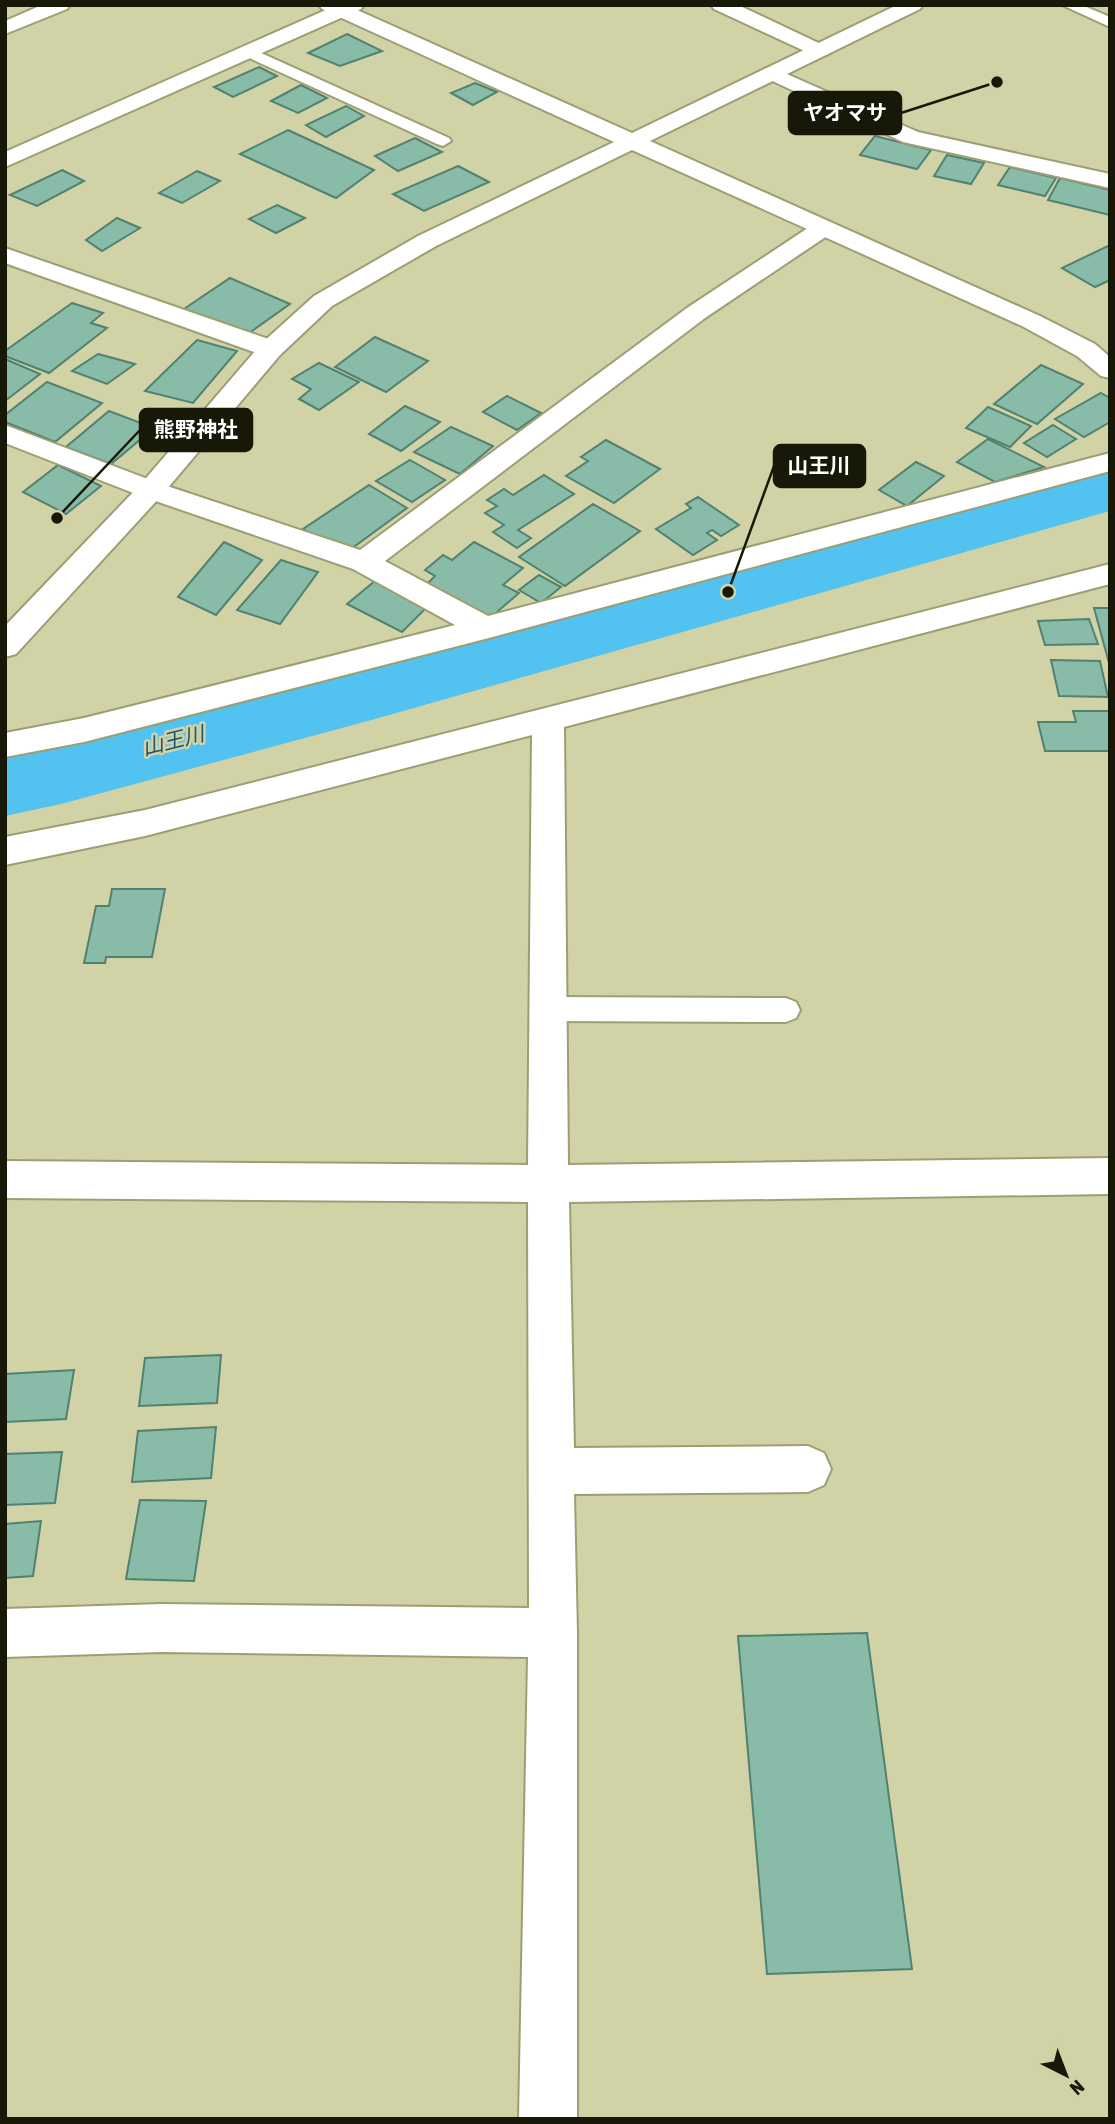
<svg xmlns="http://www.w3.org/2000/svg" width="1115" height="2124" font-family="'Asap Condensed','Noto Sans JP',sans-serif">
<rect width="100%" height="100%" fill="#d1d2a5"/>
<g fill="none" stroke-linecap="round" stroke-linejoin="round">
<path fill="#52c2f1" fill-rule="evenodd" d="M 1110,465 L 1110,511 L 375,719 L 61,804 L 5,816 L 5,752 L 61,742 L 375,661 Z"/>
</g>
<g fill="#89bca8" stroke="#518170" stroke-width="2">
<path d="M 347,34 L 382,51 L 340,66 L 308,53 Z"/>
<path d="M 259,67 L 277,76 L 233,97 L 214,87 Z"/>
<path d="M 475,83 L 497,92 L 473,105 L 451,93 Z"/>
<path d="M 301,85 L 327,98 L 298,113 L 271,101 Z"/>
<path d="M 346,106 L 364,116 L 326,137 L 306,125 Z"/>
<path d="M 288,130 L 374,170 L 336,198 L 240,154 Z"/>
<path d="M 875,136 L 931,150 L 917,169 L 860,155 Z"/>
<path d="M 415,138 L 442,152 L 398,171 L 375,156 Z"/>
<path d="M 947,155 L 984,163 L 971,184 L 934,176 Z"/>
<path d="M 458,166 L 489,182 L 424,211 L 393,194 Z"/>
<path d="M 1010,167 L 1056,178 L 1045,196 L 998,185 Z"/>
<path d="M 62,170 L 84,181 L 37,206 L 10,195 Z"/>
<path d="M 197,171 L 220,181 L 182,203 L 159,193 Z"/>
<path d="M 1060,178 L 1110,190 L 1110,215 L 1048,200 Z"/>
<path d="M 277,205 L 305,218 L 276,233 L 249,219 Z"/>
<path d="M 117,218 L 140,228 L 102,251 L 86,240 Z"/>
<path d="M 1110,245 L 1110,280 L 1095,287 L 1062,268 Z"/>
<path d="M 230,278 L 290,304 L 245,336 L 181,311 Z"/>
<path d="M 72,303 L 103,313 L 91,323 L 107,328 L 49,373 L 5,356 L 5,351 Z"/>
<path d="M 375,337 L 428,361 L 386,392 L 335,367 Z"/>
<path d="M 197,340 L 237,351 L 193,403 L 145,391 Z"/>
<path d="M 98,354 L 135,364 L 107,384 L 72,371 Z"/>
<path d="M 5,359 L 40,374 L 5,401 Z"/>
<path d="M 319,363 L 359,382 L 319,410 L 299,399 L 311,389 L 292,379 Z"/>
<path d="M 1041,365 L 1083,384 L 1037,424 L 994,404 Z"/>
<path d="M 47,382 L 102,403 L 55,442 L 5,422 L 5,415 Z"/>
<path d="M 1101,393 L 1110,398 L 1110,422 L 1084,437 L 1055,419 Z"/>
<path d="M 507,396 L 541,413 L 517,430 L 483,412 Z"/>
<path d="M 405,406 L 440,422 L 401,451 L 369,434 Z"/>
<path d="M 988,407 L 1031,426 L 1010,447 L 966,428 Z"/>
<path d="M 109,411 L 154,428 L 111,464 L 66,447 Z"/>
<path d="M 1053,425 L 1076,439 L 1047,457 L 1024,443 Z"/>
<path d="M 451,427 L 493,446 L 460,474 L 414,452 Z"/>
<path d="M 988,439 L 1044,467 L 995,482 L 957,462 Z"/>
<path d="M 606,440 L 660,469 L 614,503 L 566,476 L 588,461 L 581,457 Z"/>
<path d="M 410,460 L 445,480 L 412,502 L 376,481 Z"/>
<path d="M 916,462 L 944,476 L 907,506 L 879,490 Z"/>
<path d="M 58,465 L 101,486 L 66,514 L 23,492 Z"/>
<path d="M 544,475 L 574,494 L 518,530 L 531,538 L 517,548 L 493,532 L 504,525 L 485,513 L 497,506 L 487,500 L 504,489 L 513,495 Z"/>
<path d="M 369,485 L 407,508 L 344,554 L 303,529 Z"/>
<path d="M 698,497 L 739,525 L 721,536 L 712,530 L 707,533 L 717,540 L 693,555 L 656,529 L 691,508 L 686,504 Z"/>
<path d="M 593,504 L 640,531 L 565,586 L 519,557 Z"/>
<path d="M 224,542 L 262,560 L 216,615 L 178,597 Z"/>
<path d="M 474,542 L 523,568 L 503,585 L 519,593 L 490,618 L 427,584 L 435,576 L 425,570 L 443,555 L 452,560 Z"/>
<path d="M 281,560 L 318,572 L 280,624 L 237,610 Z"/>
<path d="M 539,575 L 561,587 L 541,603 L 519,590 Z"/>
<path d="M 375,581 L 426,608 L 402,632 L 347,604 Z"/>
<path d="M 1094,608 L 1110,608 L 1110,663 L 1109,663 Z"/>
<path d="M 1089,619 L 1098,644 L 1045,645 L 1038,621 Z"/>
<path d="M 1051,660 L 1100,661 L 1108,697 L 1059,696 Z"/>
<path d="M 1073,711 L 1110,711 L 1110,751 L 1045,751 L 1038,722 L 1076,722 Z"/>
<path d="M 112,889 L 165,889 L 152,957 L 106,957 L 105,963 L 84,963 L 96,906 L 109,906 Z"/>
<path d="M 221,1355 L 217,1403 L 139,1406 L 145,1358 Z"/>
<path d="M 74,1370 L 66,1419 L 5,1422 L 5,1374 Z"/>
<path d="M 216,1427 L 211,1478 L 132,1482 L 138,1431 Z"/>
<path d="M 62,1452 L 55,1503 L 5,1505 L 5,1454 Z"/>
<path d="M 140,1500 L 206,1501 L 194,1581 L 126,1579 Z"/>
<path d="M 41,1521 L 33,1576 L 5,1578 L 5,1524 Z"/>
<path d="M 867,1633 L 912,1969 L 767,1974 L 738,1636 Z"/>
</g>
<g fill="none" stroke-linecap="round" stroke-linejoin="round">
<defs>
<g id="service">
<path d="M 1062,5 L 1082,5 L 1110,17 L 1110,27 Z"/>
<path d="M 250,48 L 449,138 L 451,141 L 443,146 L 437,144 L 245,56 L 242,53 Z"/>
<path d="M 549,997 L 786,998 L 796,1002 L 800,1010 L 796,1018 L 786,1022 L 549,1021 L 539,1017 L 535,1009 L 539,1001 Z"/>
</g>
<g id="minor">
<path d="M 42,5 L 70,5 L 67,9 L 5,34 L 5,21 Z"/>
<path d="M 337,5 L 364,5 L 361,9 L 5,167 L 5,152 Z"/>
<path d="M 711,5 L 738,5 L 827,47 L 830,51 L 827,55 L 813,55 L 714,9 Z"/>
<path d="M 771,67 L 918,132 L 1110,174 L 1110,188 L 903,142 L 764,77 L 760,73 L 764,69 Z"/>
<path d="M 822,222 L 830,224 L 834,229 L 830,234 L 705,318 L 385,561 L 488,616 L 1110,453 L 1110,471 L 485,639 L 84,742 L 5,757 L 5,733 L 84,718 L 455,625 L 353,569 L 141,496 L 5,443 L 5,425 L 161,484 L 360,550 L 687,308 L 814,224 Z"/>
<path d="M 5,248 L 280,343 L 284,349 L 280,355 L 271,357 L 262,355 L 5,263 Z"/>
<path d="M 1110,564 L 1110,584 L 564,727 L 568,1165 L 1110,1158 L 1110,1194 L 569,1202 L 574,1448 L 808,1446 L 824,1453 L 831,1469 L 824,1485 L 808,1492 L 574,1494 L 577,1633 L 577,2119 L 519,2119 L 528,1657 L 161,1652 L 5,1657 L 5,1609 L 161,1604 L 529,1608 L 528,1202 L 5,1198 L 5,1161 L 528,1165 L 532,735 L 145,836 L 5,865 L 5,837 L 145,810 Z"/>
</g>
<path id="tertiary" d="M 319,5 L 346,5 L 632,133 L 897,5 L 923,5 L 920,9 L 650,141 L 1040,316 L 1095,344 L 1110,357 L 1110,378 L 1101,376 L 1077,356 L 1022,326 L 632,150 L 436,246 L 332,306 L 280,355 L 161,496 L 16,654 L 5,657 L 5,626 L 141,484 L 262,343 L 314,296 L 418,236 L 614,142 L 322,9 Z"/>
</defs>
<use href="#service" stroke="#9c9e73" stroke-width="4"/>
<use href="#minor" stroke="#9c9e73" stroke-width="4"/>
<use href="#tertiary" stroke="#9c9e73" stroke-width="4"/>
<use href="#service" fill="#fff" fill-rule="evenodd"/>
<use href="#minor" fill="#fff" fill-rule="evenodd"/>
<use href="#tertiary" fill="#fff" fill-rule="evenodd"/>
</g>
<g text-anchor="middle" stroke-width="5" stroke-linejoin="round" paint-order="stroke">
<g font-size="21" font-style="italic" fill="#235266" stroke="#d1d2a5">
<text transform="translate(173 741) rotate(-14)" y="7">山王川</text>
</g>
</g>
<path fill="none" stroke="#181808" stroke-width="2.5" d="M997 82L901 113M57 518L140 430M728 592L774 466"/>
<g fill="#181808" stroke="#d1d2a5" stroke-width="2.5">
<circle cx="997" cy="82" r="7"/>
<circle cx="57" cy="518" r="7"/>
<circle cx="728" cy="592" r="7"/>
</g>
<g fill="#181808" stroke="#181808" stroke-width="2.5">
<rect x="789" y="92" width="112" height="42" rx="7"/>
<rect x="140" y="409" width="112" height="42" rx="7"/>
<rect x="774" y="445" width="91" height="42" rx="7"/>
</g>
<g font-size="21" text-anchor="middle" font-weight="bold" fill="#fff">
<text x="845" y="120">ヤオマサ</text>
<text x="196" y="437">熊野神社</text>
<text x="819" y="473">山王川</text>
</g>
<rect width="1115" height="2124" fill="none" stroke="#181808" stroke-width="14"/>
<g transform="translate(1066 2075) rotate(138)" stroke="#d1d2a5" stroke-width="5" paint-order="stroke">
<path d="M0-5L12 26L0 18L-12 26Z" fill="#181808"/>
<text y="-10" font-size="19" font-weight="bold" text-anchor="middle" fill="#181808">N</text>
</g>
</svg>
